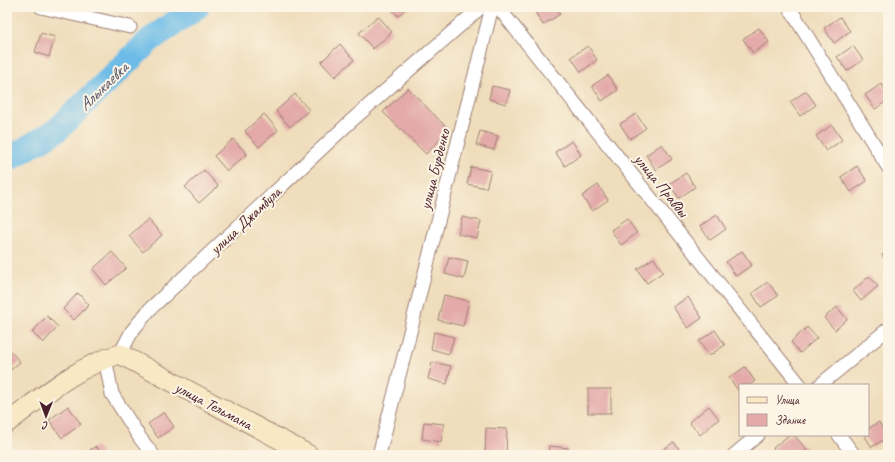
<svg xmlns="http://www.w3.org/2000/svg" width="895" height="462" font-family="Caveat,sans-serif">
<rect width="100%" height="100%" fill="#fcf5e5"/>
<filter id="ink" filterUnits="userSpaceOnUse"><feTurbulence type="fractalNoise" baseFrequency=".025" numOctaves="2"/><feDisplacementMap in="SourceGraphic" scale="8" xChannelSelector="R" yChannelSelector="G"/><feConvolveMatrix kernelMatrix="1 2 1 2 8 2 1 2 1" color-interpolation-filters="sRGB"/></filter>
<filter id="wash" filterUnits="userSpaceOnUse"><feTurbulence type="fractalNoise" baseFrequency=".012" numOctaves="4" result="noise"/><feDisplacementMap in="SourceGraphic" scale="16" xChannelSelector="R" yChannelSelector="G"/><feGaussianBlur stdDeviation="0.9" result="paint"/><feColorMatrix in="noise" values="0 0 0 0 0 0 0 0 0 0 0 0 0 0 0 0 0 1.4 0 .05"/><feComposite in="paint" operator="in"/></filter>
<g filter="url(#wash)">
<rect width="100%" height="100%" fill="#efddbb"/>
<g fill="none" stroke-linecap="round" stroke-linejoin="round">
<path stroke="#6cbce7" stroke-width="25" d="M 7,160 L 57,130 L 150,40 L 197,7"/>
</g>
<g id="blocks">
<g fill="#e3aaa9">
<path d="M 390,7 L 408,7 L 398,16 Z"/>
<path d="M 538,7 L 555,7 L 560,14 L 543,25 L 534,10 Z"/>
<path d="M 378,16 L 392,32 L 373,49 L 359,33 Z"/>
<path d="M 840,17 L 850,31 L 834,43 L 824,28 Z"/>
<path d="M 759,28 L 769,42 L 753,53 L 743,39 Z"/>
<path d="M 41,33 L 55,37 L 49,57 L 35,52 Z"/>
<path d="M 340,44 L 354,60 L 335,77 L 321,62 Z"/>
<path d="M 588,46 L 597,60 L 581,72 L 571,57 Z"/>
<path d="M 853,46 L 863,60 L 847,71 L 837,57 Z"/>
<path d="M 608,75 L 618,90 L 602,101 L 592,86 Z"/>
<path d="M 881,84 L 888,93 L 888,100 L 875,109 L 865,95 Z"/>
<path d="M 492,86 L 510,90 L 506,104 L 489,99 Z"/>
<path d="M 408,88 L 449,130 L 426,154 L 383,112 Z"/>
<path d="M 806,91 L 816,105 L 800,116 L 790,102 Z"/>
<path d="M 295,94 L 309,110 L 290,127 L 276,111 Z"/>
<path d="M 264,114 L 278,130 L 259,147 L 245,131 Z"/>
<path d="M 636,114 L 646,128 L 630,139 L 620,124 Z"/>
<path d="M 832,125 L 842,140 L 826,151 L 816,136 Z"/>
<path d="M 480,131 L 498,136 L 494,150 L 476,145 Z"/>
<path d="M 233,139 L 247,154 L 227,171 L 214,156 Z"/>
<path d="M 572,141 L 581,155 L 565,166 L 555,152 Z"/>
<path d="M 662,144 L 672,159 L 656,170 L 646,155 Z"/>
<path d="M 857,166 L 867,181 L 851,192 L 841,177 Z"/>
<path d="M 471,167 L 491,171 L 486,188 L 467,184 Z"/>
<path d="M 204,170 L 218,186 L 199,203 L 185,187 Z"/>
<path d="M 686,173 L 695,187 L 679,198 L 669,184 Z"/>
<path d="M 598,185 L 608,200 L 592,211 L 582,196 Z"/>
<path d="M 717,215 L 726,229 L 710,240 L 700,226 Z"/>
<path d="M 462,217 L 481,221 L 477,238 L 458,234 Z"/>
<path d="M 148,219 L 162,235 L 143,252 L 129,236 Z"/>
<path d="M 627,219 L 637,233 L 621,245 L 611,230 Z"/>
<path d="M 742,251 L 752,265 L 736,276 L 726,262 Z"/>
<path d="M 888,251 L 888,264 L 882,255 Z"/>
<path d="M 112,252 L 126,268 L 106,285 L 93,269 Z"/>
<path d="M 449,257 L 468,261 L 464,279 L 445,274 Z"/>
<path d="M 654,258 L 663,272 L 647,283 L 637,269 Z"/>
<path d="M 869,276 L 878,286 L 861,301 L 853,291 Z"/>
<path d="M 768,282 L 778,296 L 761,307 L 752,293 Z"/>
<path d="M 78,293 L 89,305 L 74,320 L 63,309 Z"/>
<path d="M 444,295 L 469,301 L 463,326 L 438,320 Z"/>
<path d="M 688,297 L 702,318 L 688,328 L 673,307 Z"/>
<path d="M 837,307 L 847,319 L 835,330 L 824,318 Z"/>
<path d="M 47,316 L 58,327 L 43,343 L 32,332 Z"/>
<path d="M 807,327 L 817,338 L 800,353 L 791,342 Z"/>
<path d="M 715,330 L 725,345 L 709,356 L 699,341 Z"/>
<path d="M 434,332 L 454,337 L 449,354 L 431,349 Z"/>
<path d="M 7,347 L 20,362 L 7,373 Z"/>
<path d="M 432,362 L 451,366 L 447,384 L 428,379 Z"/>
<path d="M 745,367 L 755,381 L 750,385 L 740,385 L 740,393 L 729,378 Z"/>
<rect x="588" y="389" width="23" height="24"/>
<path d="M 68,406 L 81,424 L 62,438 L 49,420 Z"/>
<path d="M 709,406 L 719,419 L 700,435 L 689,422 Z"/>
<path d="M 164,412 L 174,427 L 158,438 L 148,424 Z"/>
<path d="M 424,422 L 444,424 L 441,442 L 422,439 Z"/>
<path d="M 879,422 L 888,437 L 872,447 L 864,435 L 868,435 L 868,429 Z"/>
<path d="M 486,428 L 507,429 L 506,455 L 485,455 Z"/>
<path d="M 789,435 L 794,435 L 807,450 L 800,455 L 779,455 L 773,448 Z"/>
<path d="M 674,442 L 683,455 L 659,455 L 658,453 Z"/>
<path d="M 96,446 L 102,455 L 83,455 Z"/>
<path d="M 549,446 L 568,448 L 567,455 L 548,455 Z"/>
<path d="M 21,450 L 24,455 L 13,455 Z"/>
</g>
</g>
</g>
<g filter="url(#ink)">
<use href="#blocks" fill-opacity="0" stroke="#9c7e73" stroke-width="1"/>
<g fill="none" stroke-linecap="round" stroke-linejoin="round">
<defs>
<g id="minor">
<path d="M 41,7 L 130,27"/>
<path d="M 498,7 L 800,385"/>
<path d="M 789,7 L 888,167"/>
<path d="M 120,354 L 132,331 L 150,309 L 351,121 L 481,7"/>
<path d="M 105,358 L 112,394 L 140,438 L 153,455"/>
<path d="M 820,385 L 888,329"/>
<path d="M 839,435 L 854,455"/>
<path d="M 379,455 L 492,7"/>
<path d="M 734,455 L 758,435"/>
</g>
<path id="secondary" d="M 7,423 C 42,397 77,366 120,354 L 309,455"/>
</defs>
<use href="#minor" stroke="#9c7e73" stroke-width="15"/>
<use href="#secondary" stroke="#9c7e73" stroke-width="21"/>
<use href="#minor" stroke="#fff" stroke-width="13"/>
<use href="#secondary" stroke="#f8e8c3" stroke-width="19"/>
</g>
</g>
<g text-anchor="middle" stroke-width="4" stroke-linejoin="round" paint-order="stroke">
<g font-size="16" fill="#4a1f2b" stroke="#fcf5e5">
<text transform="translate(434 169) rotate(-76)" y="6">улица Бурденко</text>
<text transform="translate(662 185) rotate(51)" y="6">улица Правды</text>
<text transform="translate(245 220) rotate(-43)" y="6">улица Джамбула</text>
<text transform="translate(214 405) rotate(28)" y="6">улица Тельмана</text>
</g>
<g font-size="17" font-style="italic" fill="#56566d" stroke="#fcf5e5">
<text transform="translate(103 86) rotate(-44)" y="6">Алыкаевка</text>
</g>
</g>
<rect width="895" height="462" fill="none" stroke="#fcf5e5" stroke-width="24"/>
<rect x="739" y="384" width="130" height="52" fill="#fcf5e5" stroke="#b59f9b"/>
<rect x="747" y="397" width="20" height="6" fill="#f8e8c3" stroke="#b59f9b"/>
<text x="775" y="404" font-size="12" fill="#4a1f2b">Улица</text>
<rect x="747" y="414" width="20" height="12" fill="#e3aaa9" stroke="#b59f9b"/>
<text x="775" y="424" font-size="12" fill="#4a1f2b">Здание</text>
<g transform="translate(46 416) rotate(181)" stroke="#fcf5e5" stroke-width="3" paint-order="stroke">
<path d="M0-3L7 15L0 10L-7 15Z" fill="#4a1f2b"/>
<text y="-6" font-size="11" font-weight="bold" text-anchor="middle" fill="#4a1f2b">С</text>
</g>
</svg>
